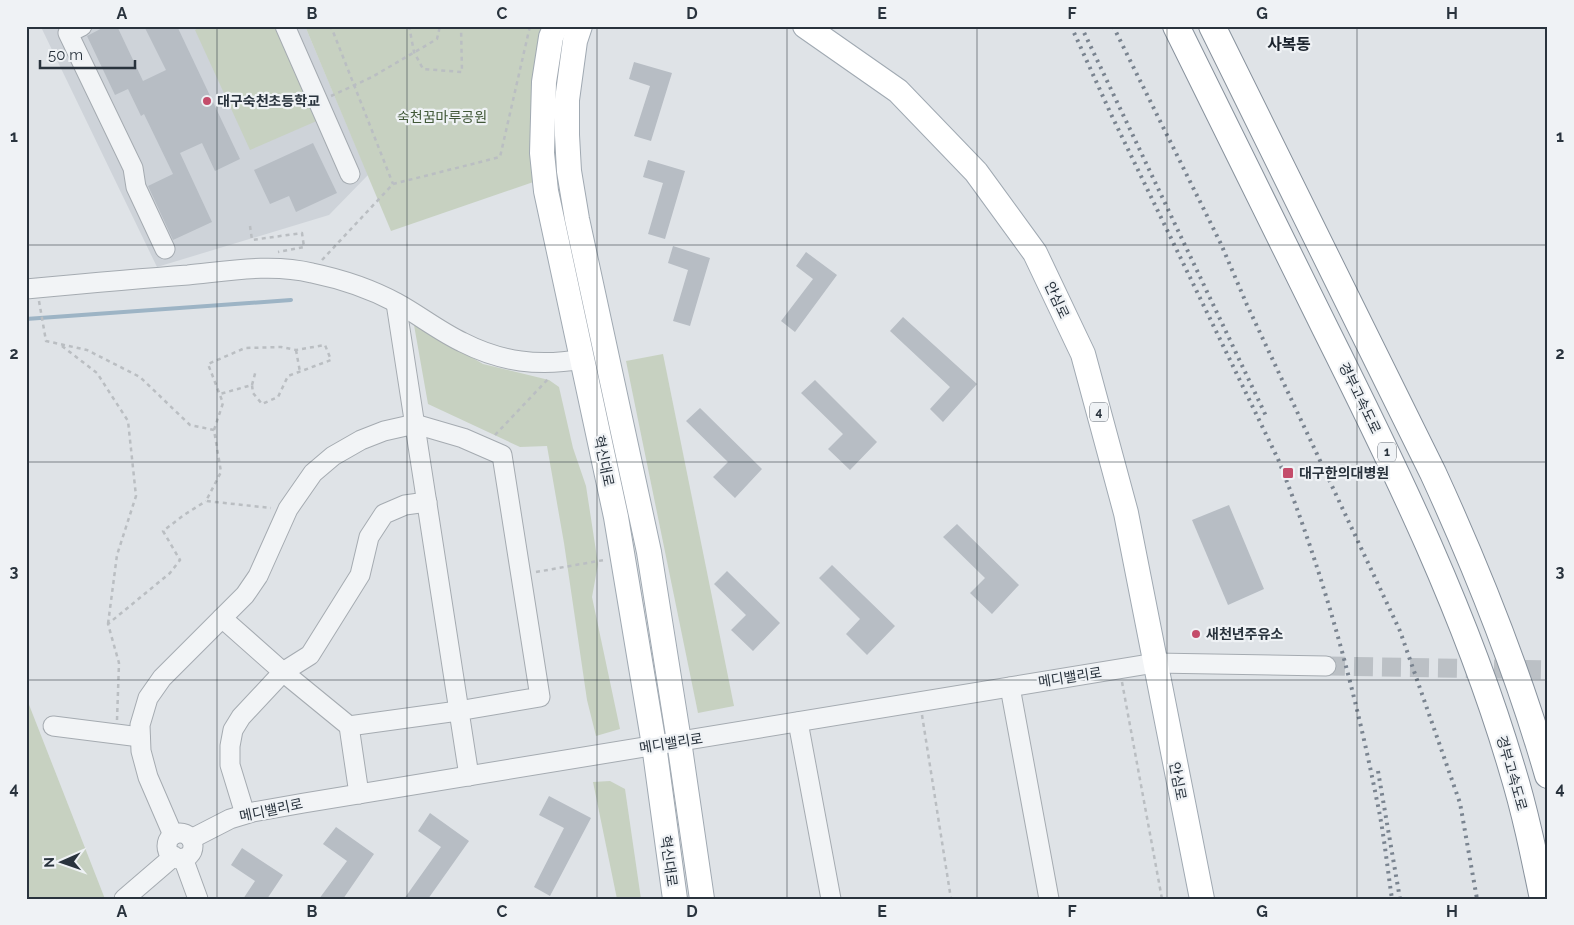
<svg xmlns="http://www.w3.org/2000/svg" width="1574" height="925" font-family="Raleway,'Noto Sans KR',sans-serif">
<rect width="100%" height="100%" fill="#dfe3e7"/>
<path fill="#ced3d9" d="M 305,26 L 368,175 L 329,215 L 157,267 L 41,27 Z"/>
<g fill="#c7d1c1">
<path d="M 202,26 L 278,26 L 319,120 L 250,150 L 195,30 Z"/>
<path d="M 305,26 L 553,26 L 545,178 L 391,231 Z"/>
<path d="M 414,325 L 424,329 L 483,364 L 549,380 L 559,387 L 573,448 L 586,486 L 598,564 L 592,597 L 620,729 L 596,736 L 587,700 L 564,543 L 547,446 L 520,447 L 428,404 Z"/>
<path d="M 663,354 L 734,706 L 698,713 L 626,361 Z"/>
<path d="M 26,697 L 105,899 L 26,899 Z"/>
<path d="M 610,781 L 625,789 L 641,899 L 617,899 L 593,782 Z"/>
</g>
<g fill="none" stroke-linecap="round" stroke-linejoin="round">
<path stroke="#9db4c5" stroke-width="4" d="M 26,319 L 291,300"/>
</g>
<g fill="#b7bdc4">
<path d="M 106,26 L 117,26 L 143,81 L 166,70 L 144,26 L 177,26 L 240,159 L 215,171 L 202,143 L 180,153 L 212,222 L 173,240 L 148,186 L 173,174 L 144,114 L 141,116 L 128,89 L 115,95 L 87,36 Z"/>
<path d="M 634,62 L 672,73 L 651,141 L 634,136 L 650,86 L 629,79 Z"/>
<path d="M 313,143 L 337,193 L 296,212 L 289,196 L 270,204 L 254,170 Z"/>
<path d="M 648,160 L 685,171 L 665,239 L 648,234 L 663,183 L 643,177 Z"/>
<path d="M 673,246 L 710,258 L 690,326 L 673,321 L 688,270 L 668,263 Z"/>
<path d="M 806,252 L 837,275 L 795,332 L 781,321 L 813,279 L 796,266 Z"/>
<path d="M 903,317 L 977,384 L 943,422 L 930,409 L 950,387 L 890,331 Z"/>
<path d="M 815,380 L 877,442 L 850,470 L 828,449 L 843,434 L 801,393 Z"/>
<path d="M 700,408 L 762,469 L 735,498 L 713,477 L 728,462 L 686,421 Z"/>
<path d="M 1229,505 L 1264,589 L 1228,605 L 1192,520 Z"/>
<path d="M 957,524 L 1019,585 L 992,614 L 970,593 L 985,578 L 943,537 Z"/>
<path d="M 832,565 L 895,626 L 867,655 L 846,634 L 860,619 L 819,578 Z"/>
<path d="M 727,571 L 780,623 L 753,651 L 731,630 L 746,615 L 714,584 Z"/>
<path d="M 549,796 L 591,818 L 550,896 L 534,887 L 564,828 L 539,815 Z"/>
<path d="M 430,813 L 469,841 L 428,899 L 404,899 L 441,847 L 418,831 Z"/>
<path d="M 336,827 L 374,854 L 343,899 L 319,899 L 347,861 L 323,844 Z"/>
<path d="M 242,848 L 283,875 L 267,899 L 243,899 L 255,881 L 231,865 Z"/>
</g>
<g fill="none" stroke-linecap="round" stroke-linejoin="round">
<path stroke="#bbc0c5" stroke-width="19" stroke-dasharray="19 9" stroke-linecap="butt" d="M 1326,666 L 1548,670"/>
<defs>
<g id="minor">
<path d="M 82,26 L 68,33 L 133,168 L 136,187 L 165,249"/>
<path d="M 285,26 L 350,174"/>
<path d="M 26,289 C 80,284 134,279 188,275 C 228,271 272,263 312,273 C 341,279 371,289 397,303 C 419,315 439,331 462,342 C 501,362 539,367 582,359"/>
<path d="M 396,303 L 469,776"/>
<path d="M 222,618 L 283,672 L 349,726 L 359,794"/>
<path d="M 1010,687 L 1049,899"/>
<path d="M 798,722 L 831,899"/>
<path d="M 53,726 L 140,737"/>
<path d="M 245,814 L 230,765 L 230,746 L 233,730 L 241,717 L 283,672 L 310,655 L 360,575 L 369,537 L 384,514 L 405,505 L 427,502"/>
<circle cx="180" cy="846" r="13"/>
<path d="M 173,835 L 148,777 L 141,751 L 140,725 L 148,698 L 162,678 L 245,595 L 258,576 L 288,509 L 313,473 L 333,456 L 361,440 L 384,431 L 415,424 L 463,438 L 502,455 L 540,697 L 458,711 L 349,726"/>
<path d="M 191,839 L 230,819 L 253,812 L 304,803 L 1155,663 L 1326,666"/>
<path d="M 183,858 L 198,899"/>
<path d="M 124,899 L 174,856"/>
</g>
<g id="major">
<path d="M 556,26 L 551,37 L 544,82 L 542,153 L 546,191 L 616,517 L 654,745 L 675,899"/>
<path d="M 580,26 L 575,41 L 567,100 L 567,135 L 569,171 L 577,219 L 649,552 L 679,741 L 702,899"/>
<path d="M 805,26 L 898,91 L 976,172 L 1035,253 L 1083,354 L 1126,513 L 1202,899"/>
</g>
<g id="highway">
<path d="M 1176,26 C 1226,127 1276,229 1326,330 C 1397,472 1467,616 1512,769 C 1525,811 1534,855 1543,899"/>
<path d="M 1212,26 L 1433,473 C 1478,571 1518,671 1548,775"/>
</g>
</defs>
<use href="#minor" stroke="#a5abb1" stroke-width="21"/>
<use href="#major" stroke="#a0a9b2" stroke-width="26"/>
<use href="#highway" stroke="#88929d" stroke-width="28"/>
<g stroke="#babec2" stroke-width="2.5" stroke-dasharray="4 4" stroke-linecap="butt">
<path d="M 329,26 L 332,29 L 393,184"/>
<path d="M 409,26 L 414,52 L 423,69 L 462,72 L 461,26"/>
<path d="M 331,96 L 372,77 L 437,39 L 440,26"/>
<path d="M 250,226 L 252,240 L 302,233 L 304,247 L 278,252"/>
<path d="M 322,260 L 393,184 L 500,157 L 530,26"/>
<path d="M 39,301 L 46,341 L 87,350 L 140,377 L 190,425 L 214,430 L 221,472 L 206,501 L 271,508"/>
<path d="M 62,346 L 97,373 L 128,421 L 136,496 L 117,555 L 108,624"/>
<path d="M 296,350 L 300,372"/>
<path d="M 252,385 L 256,370"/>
<path d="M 214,430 L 223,403 L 208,364 L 245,348 L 281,347 L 296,350 L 325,345 L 331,360 L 288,376 L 278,397 L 262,404 L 253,393 L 252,385 L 220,394"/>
<path d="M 495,435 L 550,377"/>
<path d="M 536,572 L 604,560"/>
<path d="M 1122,682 L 1162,899"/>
<path d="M 922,715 L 951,899"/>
<path d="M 117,720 L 119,663 L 108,624 L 170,573 L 180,560 L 163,531 L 184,515 L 206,501"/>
</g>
<use href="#minor" stroke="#f2f4f6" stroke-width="19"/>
<use href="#major" stroke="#fff" stroke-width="24"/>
<use href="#highway" stroke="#fff" stroke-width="26"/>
<g stroke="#7a8490" stroke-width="4" stroke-dasharray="2.5 5" stroke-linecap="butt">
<path d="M 1071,26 L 1110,112 L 1278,459 C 1322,569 1354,685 1377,801 C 1384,833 1387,866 1392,899"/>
<path d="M 1081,26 L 1266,416"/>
<path d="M 1113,26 L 1221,244 L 1247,305 L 1400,631 L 1460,803 L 1477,899"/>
<path d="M 1378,771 L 1400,899"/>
</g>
</g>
<path fill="none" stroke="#29333d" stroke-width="1" stroke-opacity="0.55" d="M 217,26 L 217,899M 407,26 L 407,899M 597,26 L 597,899M 787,26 L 787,899M 977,26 L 977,899M 1167,26 L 1167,899M 1357,26 L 1357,899M 26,245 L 1548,245M 26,462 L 1548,462M 26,680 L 1548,680"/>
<g fill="#c44d6b" stroke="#eff2f5" stroke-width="2">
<circle cx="207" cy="101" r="5"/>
<rect x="1282" y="467" width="12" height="12" rx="2.5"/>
<circle cx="1196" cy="634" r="5"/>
</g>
<g text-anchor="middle" stroke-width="4.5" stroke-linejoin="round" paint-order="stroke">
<g fill="#eff2f5" stroke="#646c74" stroke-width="1">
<rect x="1090" y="402.5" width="18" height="19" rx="4"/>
<rect x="1378" y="442.5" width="18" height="19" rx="4"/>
</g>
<g font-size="12" font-weight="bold" fill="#29333d">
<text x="1099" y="416">4</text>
<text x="1387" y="456">1</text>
</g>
<g font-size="14" font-weight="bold" fill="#29333d" stroke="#eff2f5" text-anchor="start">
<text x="217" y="106">대구숙천초등학교</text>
<text x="1299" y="478">대구한의대병원</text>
<text x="1206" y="639">새천년주유소</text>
</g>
<g font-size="14" fill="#415838" stroke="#eff2f5">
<text x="442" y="122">숙천꿈마루공원</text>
</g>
<g font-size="14" fill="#29333d" stroke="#eff2f5">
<text transform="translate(1057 300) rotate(65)" y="5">안심로</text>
<text transform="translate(1360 398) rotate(64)" y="5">경부고속도로</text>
<text transform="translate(604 461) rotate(78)" y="5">혁신대로</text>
<text transform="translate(1070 677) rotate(-9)" y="5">메디밸리로</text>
<text transform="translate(671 743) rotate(-9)" y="5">메디밸리로</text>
<text transform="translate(1512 773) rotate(74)" y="5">경부고속도로</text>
<text transform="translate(1178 781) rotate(79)" y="5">안심로</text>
<text transform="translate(271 810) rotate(-12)" y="5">메디밸리로</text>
<text transform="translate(669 861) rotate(82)" y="5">혁신대로</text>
</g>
<g font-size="16" font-weight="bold" fill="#1c242e" stroke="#eff2f5">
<text x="1289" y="50">사복동</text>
</g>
</g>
<rect width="1574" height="925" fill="none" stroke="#eff2f5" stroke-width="55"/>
<g transform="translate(62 862) rotate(268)" stroke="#eff2f5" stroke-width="4" paint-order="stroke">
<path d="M0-4L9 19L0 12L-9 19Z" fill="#29333d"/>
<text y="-8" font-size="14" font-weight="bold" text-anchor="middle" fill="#29333d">N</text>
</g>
<path d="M40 60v8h95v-8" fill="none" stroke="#29333d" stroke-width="2.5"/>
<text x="48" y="60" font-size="15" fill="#29333d" stroke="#eff2f5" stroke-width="4" paint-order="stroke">50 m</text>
<rect x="28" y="28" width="1518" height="870" fill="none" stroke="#29333d" stroke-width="2"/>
<g font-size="16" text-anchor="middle" font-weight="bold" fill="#29333d">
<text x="122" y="19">A</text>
<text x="312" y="19">B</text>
<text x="502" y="19">C</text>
<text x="692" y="19">D</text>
<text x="882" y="19">E</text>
<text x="1072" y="19">F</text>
<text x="1262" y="19">G</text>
<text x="1452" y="19">H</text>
<text x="14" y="142">1</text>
<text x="1560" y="142">1</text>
<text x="14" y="359">2</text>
<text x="1560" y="359">2</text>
<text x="14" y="577">3</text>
<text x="1560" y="577">3</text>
<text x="14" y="794">4</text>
<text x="1560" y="794">4</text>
<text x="122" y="917">A</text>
<text x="312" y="917">B</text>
<text x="502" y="917">C</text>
<text x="692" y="917">D</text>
<text x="882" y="917">E</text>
<text x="1072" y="917">F</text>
<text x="1262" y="917">G</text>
<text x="1452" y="917">H</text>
</g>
</svg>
